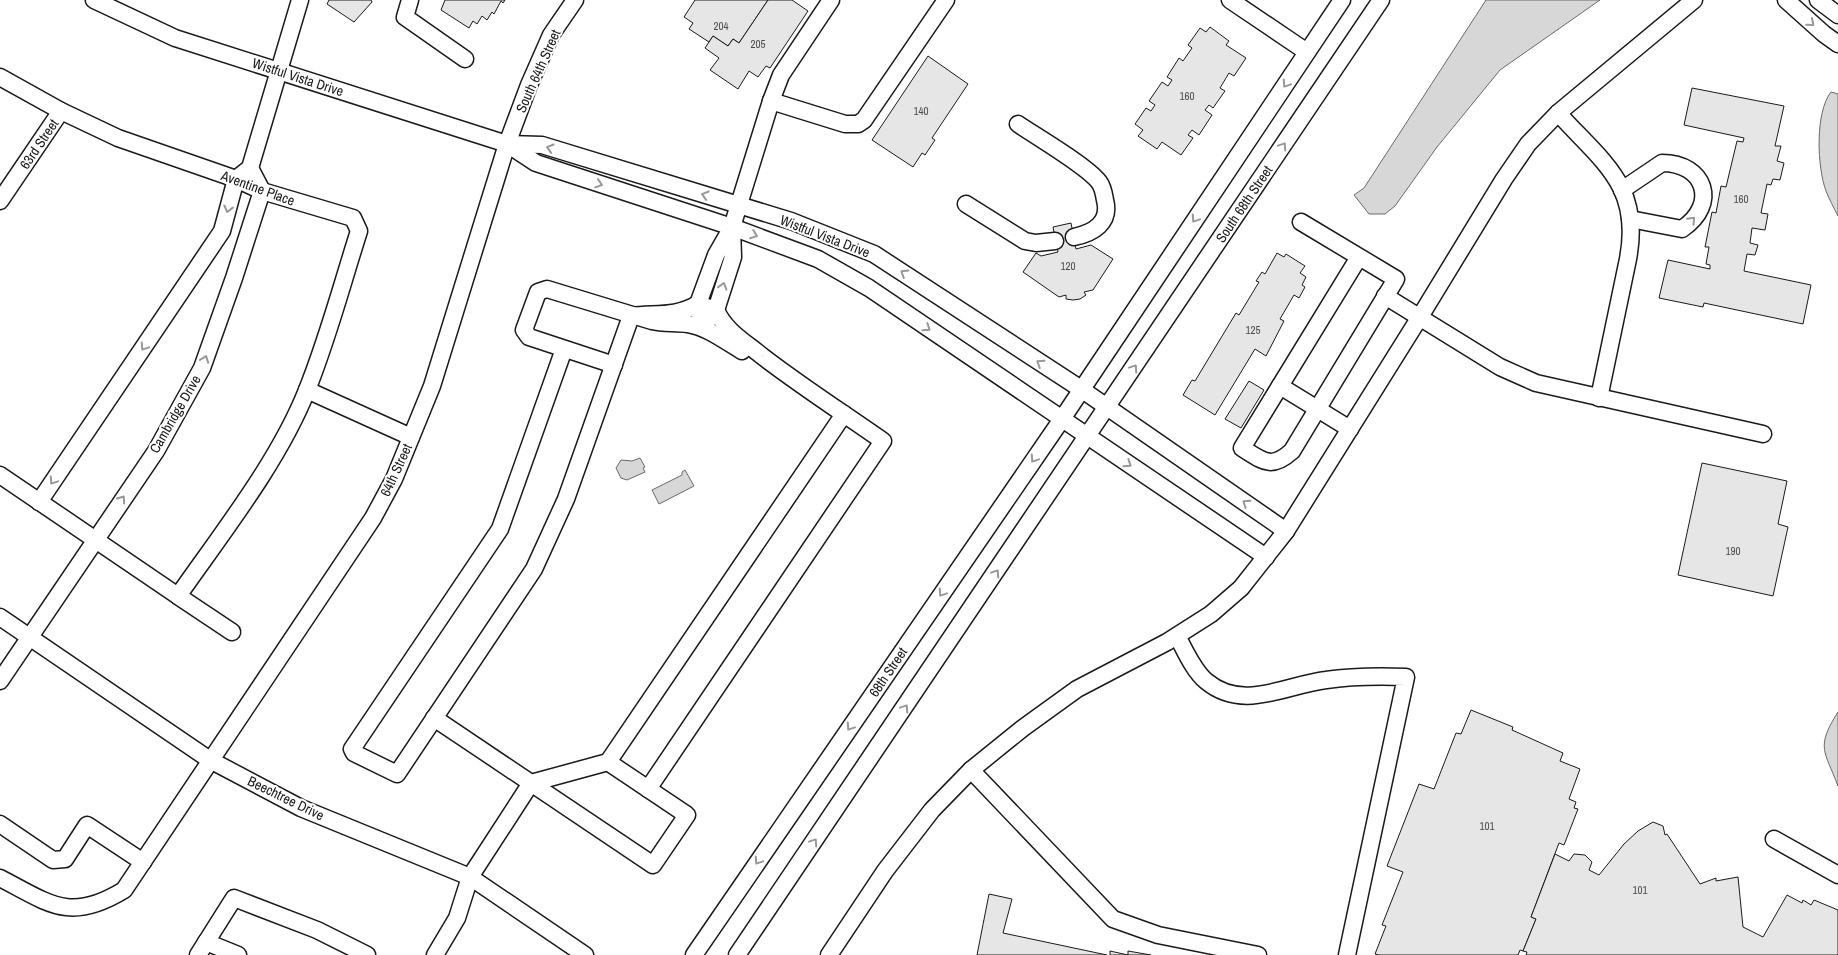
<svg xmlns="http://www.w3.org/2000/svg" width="1838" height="955" font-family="'Archivo Narrow',sans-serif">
<rect width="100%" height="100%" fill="#fff"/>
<g fill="#d7d7d7" stroke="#6a6a6a">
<path d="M 1486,0 L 1600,0 L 1500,70 L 1437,147 L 1395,206 L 1385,214 L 1369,214 L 1354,195 L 1364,188 Z"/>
<path d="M 1831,92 L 1838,94 L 1838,216 C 1834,208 1829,199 1826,191 C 1817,167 1815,112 1831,92 Z"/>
<path d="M 640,458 L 645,467 L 643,468 L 645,472 L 627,480 L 621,478 L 616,468 L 621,460 L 632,461 Z"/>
<path d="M 685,470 L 694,486 L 659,504 L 652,490 L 682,475 L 682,472 Z"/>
<path d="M 1838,712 L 1838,786 C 1825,751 1815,748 1838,712 Z"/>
</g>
<g fill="#e6e6e6" stroke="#1a1a1a">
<path d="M 329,0 L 371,0 L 372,2 L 354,22 L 327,4 Z"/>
<path d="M 445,0 L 505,0 L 503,3 L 501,1 L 494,14 L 492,12 L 487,20 L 482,16 L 477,24 L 473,21 L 469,28 L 441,10 Z"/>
<path d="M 695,0 L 768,0 L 739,43 L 733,39 L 728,46 L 713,36 L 709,42 L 689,29 L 693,23 L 684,17 Z"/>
<path d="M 768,0 L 792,0 L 808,11 L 770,68 L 766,66 L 758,77 L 749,71 L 738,89 L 710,70 L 719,58 L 705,48 L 713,36 L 728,46 L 733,39 L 739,43 Z"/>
<path d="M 1210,27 L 1229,41 L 1226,45 L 1246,58 L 1234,76 L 1229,73 L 1220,88 L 1225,91 L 1213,108 L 1209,105 L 1205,110 L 1212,115 L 1199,135 L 1192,130 L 1188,135 L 1193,138 L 1181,155 L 1162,142 L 1157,149 L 1138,136 L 1143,130 L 1135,124 L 1146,108 L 1151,111 L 1155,105 L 1149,101 L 1162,82 L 1168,86 L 1172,80 L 1167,77 L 1179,58 L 1183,61 L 1192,48 L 1188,45 L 1200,28 L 1206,32 Z"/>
<path d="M 928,56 L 968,84 L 932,138 L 935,140 L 925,155 L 922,153 L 913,167 L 872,140 Z"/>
<path d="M 1692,88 L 1784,106 L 1775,146 L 1781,146 L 1777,161 L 1784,163 L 1780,180 L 1773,179 L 1771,185 L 1767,184 L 1761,213 L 1768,214 L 1765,230 L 1752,228 L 1750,243 L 1758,245 L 1755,255 L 1747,254 L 1744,271 L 1811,285 L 1803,324 L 1704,303 L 1703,307 L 1659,298 L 1668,260 L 1710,269 L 1710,265 L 1706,264 L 1709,247 L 1705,247 L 1712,212 L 1716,213 L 1721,186 L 1726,187 L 1737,141 L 1743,142 L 1744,138 L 1684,125 Z"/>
<path d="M 1071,223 L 1076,249 L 1091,245 L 1113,259 L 1093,290 L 1084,292 L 1086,295 L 1080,299 L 1073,300 L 1066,299 L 1066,295 L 1059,297 L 1023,272 L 1036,253 L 1041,256 L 1058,252 L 1053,227 Z"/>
<path d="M 1277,253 L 1284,257 L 1286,254 L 1305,266 L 1300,273 L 1306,277 L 1302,285 L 1305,287 L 1299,298 L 1294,295 L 1280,319 L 1284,321 L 1266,356 L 1255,349 L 1215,415 L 1183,395 L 1192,380 L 1195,381 L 1236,313 L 1239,315 L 1259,282 L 1256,281 L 1262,272 L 1265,274 Z"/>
<path d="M 1249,381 L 1264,390 L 1241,428 L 1225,419 Z"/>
<path d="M 1702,463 L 1787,481 L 1778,524 L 1788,527 L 1773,596 L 1678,575 Z"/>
<path d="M 1471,710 L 1513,727 L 1512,730 L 1563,753 L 1560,761 L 1580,769 L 1569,799 L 1576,802 L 1574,808 L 1578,809 L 1564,845 L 1559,843 L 1531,917 L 1536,919 L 1523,951 L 1520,950 L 1518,955 L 1379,955 L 1375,954 L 1386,926 L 1382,925 L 1403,872 L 1387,866 L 1419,784 L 1434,789 L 1456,733 L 1461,734 Z"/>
<path d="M 1653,822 L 1663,826 L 1665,835 L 1667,834 L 1700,884 L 1716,878 L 1716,881 L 1738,877 L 1743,927 L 1763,937 L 1787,895 L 1802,903 L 1803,900 L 1811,905 L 1814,900 L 1838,910 L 1838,955 L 1526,955 L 1527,952 L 1523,951 L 1536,919 L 1531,917 L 1555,854 L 1569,861 L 1574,854 L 1585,855 L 1592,862 L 1589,870 L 1599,875 L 1624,844 L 1638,831 Z"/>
<path d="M 989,894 L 1012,899 L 1003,933 L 1107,955 L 977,955 Z"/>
<path d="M 1110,951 L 1128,955 L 1128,951 L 1151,955 L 1110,955 Z"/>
</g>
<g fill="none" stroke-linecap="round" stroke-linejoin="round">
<defs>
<g id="minor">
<path d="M 94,0 L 175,38 L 507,144 L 536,163 L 732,227 L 818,259 L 869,288 L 1266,557"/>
<path d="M 410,0 L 405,17 L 465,59"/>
<path d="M 1230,0 L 1307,52"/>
<path d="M 1786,0 L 1824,34 L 1838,44"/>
<path d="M 1818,0 L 1838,15"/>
<path d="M 0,77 L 61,111 L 118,138 L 236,179 L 262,191 L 353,218 L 359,231 C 342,284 328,338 307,390 C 279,461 222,533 178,596 L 0,475"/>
<path d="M 771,101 L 845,124 L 858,124 L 864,120 L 946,0"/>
<path d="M 1558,113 C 1602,162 1642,185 1628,259 L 1599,398"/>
<path d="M 1018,124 C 1037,137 1087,166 1099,182 C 1103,187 1104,194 1105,200 C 1111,223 1093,233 1074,237"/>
<path d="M 507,144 L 542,145 L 791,221 L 874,254 L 1081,389 L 1286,531"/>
<path d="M 1622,190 L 1662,163 C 1705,163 1719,204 1682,229 L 1630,219"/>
<path d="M 0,201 L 61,111"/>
<path d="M 966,204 L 1025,241 L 1036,243 L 1055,241"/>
<path d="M 1301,222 L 1396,279 L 1292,451 C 1271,470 1263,461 1242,448 L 1359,257"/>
<path d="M 1385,296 L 1500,367 L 1536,383 L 1763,434"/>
<path d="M 700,315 L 698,304 L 716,255 L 732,227 L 771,101 L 781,75 L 831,0"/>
<path d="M 631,316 C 656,313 676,317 698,304 L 716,310 C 725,331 745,342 762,356 C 801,386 843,413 883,441 L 648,789"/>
<path d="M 709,319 L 716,310 L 733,257 L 732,227"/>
<path d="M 564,349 L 500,529 L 352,749 L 354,753 L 397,774 L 534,569 L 566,499 L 631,316"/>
<path d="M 614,365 L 529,337 L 524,330 L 538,292 L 547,289 L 652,321 C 664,324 675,322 688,324 C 707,327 725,341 742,351"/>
<path d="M 1280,386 L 1350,429"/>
<path d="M 307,390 L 411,437"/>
<path d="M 39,502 L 222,231 L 236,179 L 250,168 L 300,0"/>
<path d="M 178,596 L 232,632"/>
<path d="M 0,617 L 210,760 L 301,808 L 470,877 L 585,955"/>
<path d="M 1177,636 C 1185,650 1193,670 1206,681 C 1243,712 1285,685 1326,680 C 1353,676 1379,676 1406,677 L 1347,955"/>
<path d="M 0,681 L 156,451 L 202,368 L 234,278 L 262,191 L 250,168"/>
<path d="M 434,718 L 653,865 L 687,815 L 608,762"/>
<path d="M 971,770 L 1113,919 L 1158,935 L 1258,955"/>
<path d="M 0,824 L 53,860 L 65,859 L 87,825 L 143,862"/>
<path d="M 1774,839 L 1838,875"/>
<path d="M 0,878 C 50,904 70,923 124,890 L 373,518 L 394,479 L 432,386 L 507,144 L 529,85 L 551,35 L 575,0"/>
<path d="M 206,942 L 238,955"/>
<path d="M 198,955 L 234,898 L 317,930 L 367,955"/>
<path d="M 435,955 L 457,918 L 470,877 L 531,783 L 608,762 L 844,414"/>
<path d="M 694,955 L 1062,419 L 1342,0"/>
<path d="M 737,955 L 1381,0"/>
<path d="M 829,955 L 885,871 L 932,810 L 971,770 L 1023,728 L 1077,689 L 1167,642 L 1211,614 L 1241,588 L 1286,531 L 1418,320 L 1504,179 L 1528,144 L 1558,113 L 1694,0"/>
</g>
</defs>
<use href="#minor" stroke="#1a1a1a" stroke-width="19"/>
<use href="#minor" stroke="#fff" stroke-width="16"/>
</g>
<defs><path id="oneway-chevron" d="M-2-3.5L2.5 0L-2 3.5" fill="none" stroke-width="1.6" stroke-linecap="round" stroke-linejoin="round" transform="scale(1.25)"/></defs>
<g stroke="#989898">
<use href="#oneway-chevron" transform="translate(1811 23) rotate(40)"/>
<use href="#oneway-chevron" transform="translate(1286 84) rotate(124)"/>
<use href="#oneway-chevron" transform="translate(1283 146) rotate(-56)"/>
<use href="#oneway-chevron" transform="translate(550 148) rotate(-163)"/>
<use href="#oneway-chevron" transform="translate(599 184) rotate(18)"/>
<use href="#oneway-chevron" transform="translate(705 195) rotate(-163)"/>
<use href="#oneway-chevron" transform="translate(228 209) rotate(104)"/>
<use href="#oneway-chevron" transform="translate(1195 219) rotate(124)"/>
<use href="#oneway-chevron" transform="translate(1692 220) rotate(-46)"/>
<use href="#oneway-chevron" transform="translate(754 235) rotate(21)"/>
<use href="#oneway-chevron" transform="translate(904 273) rotate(-148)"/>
<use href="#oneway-chevron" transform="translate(723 286) rotate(-73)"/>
<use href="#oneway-chevron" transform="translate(927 328) rotate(34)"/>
<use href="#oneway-chevron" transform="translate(144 347) rotate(124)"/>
<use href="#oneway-chevron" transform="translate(205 359) rotate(-70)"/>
<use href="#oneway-chevron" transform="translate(1040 363) rotate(-147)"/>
<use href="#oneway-chevron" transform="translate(1134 368) rotate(-56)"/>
<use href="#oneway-chevron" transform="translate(1034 459) rotate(124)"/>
<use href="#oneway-chevron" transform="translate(1128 464) rotate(34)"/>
<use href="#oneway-chevron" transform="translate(53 481) rotate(124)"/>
<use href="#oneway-chevron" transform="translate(122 499) rotate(-55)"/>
<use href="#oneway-chevron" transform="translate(1246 503) rotate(-146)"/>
<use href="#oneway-chevron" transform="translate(996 573) rotate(-56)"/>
<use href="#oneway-chevron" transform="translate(942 593) rotate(124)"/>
<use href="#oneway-chevron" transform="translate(905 708) rotate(-56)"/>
<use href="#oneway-chevron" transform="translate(850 727) rotate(124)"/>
<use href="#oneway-chevron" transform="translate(814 842) rotate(-56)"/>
<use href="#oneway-chevron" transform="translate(758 861) rotate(124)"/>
</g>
<g text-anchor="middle" stroke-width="4" stroke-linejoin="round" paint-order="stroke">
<g font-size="11" fill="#4d4d4d">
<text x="721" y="30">204</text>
<text x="758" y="48">205</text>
<text x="1187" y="100">160</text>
<text x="921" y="115">140</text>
<text x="1741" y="203">160</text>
<text x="1068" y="270">120</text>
<text x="1253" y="334">125</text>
<text x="1733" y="555">190</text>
<text x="1487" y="830">101</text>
<text x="1640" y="894">101</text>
</g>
<g font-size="14" fill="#1a1a1a" stroke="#fff">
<text transform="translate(538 71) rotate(-66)" y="5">South 64th Street</text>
<text transform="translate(298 77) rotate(18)" y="5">Wistful Vista Drive</text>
<text transform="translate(39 144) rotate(-56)" y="5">63rd Street</text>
<text transform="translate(258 188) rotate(20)" y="5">Aventine Place</text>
<text transform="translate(1244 204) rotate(-56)" y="5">South 68th Street</text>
<text transform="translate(825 236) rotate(21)" y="5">Wistful Vista Drive</text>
<text transform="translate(175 414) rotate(-60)" y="5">Cambridge Drive</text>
<text transform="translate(396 470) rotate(-65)" y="5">64th Street</text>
<text transform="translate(888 672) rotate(-56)" y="5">68th Street</text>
<text transform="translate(286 798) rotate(26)" y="5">Beechtree Drive</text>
</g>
</g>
</svg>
